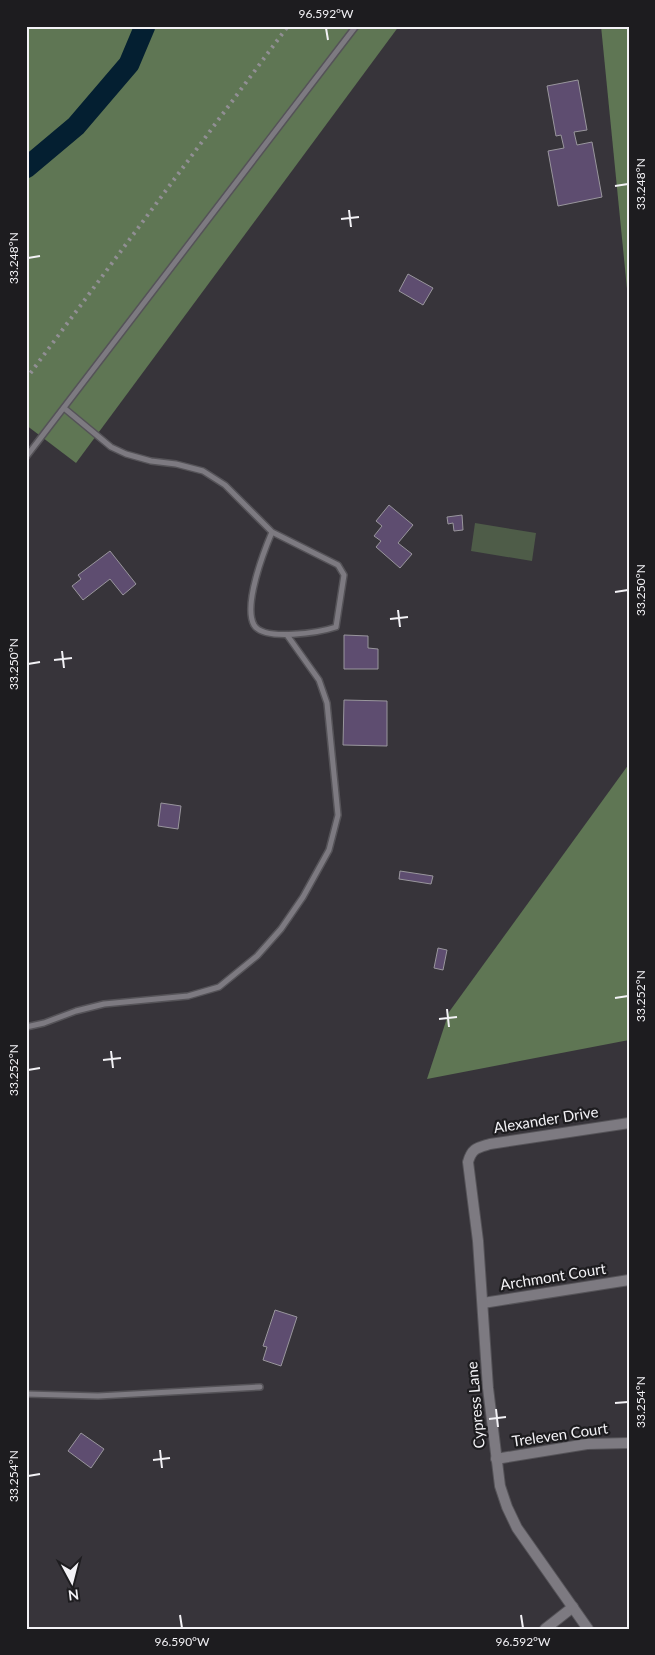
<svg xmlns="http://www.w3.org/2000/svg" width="655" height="1655" font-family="Lato,sans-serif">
<rect width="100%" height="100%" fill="#37343a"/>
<path fill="#4e5c48" d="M 475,523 L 536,533 L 532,561 L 471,551 Z"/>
<g fill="#5f7654">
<path d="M 26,26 L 399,26 L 76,463 L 26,425 Z"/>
<path d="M 601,26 L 629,26 L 629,309 Z"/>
<path d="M 629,764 L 629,1040 L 427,1079 L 449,1012 Z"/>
</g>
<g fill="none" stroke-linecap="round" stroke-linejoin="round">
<path stroke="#041f31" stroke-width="21" d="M 26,168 L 76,126 L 129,64 L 145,26"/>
</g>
<g fill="#5e4d70" stroke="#99969d">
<path d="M 578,80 L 587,130 L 574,132 L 577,145 L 592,142 L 602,197 L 558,206 L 548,151 L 564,148 L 561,135 L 556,136 L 547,86 Z"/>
<path d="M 408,274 L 433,288 L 423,305 L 399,291 Z"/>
<path d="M 389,505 L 413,525 L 398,543 L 412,554 L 400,568 L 376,547 L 381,541 L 374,536 L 382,526 L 376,521 Z"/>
<path d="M 462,515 L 463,530 L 454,531 L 453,523 L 448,524 L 447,517 Z"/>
<path d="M 110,551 L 136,584 L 123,595 L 110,579 L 83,600 L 72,586 L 81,579 L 78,575 Z"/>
<path d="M 344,635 L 368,636 L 368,648 L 378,649 L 378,669 L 344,669 Z"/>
<path d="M 344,700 L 387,701 L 387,746 L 343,745 Z"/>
<path d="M 161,803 L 181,806 L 178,829 L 158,826 Z"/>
<path d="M 400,871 L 433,876 L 431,884 L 399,879 Z"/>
<path d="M 438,948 L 447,950 L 443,970 L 434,968 Z"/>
<path d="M 275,1310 L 297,1317 L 281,1366 L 263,1360 L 267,1347 L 263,1346 Z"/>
<path d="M 81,1433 L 104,1449 L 91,1468 L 68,1451 Z"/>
</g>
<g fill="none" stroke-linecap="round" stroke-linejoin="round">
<defs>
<g id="lane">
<path d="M 64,408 L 111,447 L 126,454 L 151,461 L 176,464 L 203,471 L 225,485 L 272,532 L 338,565 L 344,575 L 336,627 C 321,632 264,642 254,625 C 243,605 264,551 272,532"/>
<path d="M 26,457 L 356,26"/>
<path d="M 26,1027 L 44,1023 L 76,1011 L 104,1004 L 188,996 L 219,987 L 257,956 L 281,929 L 303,897 L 329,850 L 338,815 L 327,703 L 319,680 L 287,635"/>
<path d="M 26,1394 L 98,1396 L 260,1387"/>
</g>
<g id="street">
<path d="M 483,1303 L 629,1280"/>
<path d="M 496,1459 L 587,1444 L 629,1443"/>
<path d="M 545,1629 L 573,1607"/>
<path d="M 588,1629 L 517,1528 L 507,1507 L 500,1486 L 488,1388 L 478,1241 L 468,1162 C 472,1148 477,1148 490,1144 L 629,1123"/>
</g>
</defs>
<use href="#lane" stroke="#555358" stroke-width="8"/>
<use href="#street" stroke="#555358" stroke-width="12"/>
<use href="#lane" stroke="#7d7a81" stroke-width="5"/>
<use href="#street" stroke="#7d7a81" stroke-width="10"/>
<path stroke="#918f94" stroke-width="4" stroke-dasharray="2.5 5" stroke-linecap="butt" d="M 26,379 L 288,26"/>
</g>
<path fill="none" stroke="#f3f2f6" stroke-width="2" d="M 326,28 L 328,40M 615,186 L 628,184M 349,210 L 351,227M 341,219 L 359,217M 28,258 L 40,256M 615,592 L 628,590M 398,610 L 400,627M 390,619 L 408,617M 62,651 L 64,668M 54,660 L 72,658M 28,664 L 40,662M 615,998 L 628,996M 447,1009 L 449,1027M 439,1019 L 457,1017M 111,1051 L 113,1068M 103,1060 L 121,1058M 28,1070 L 40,1068M 615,1403 L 628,1402M 496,1409 L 498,1427M 489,1419 L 506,1417M 160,1450 L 162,1468M 153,1460 L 170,1458M 28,1476 L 40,1474M 180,1615 L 182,1628M 521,1615 L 523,1628"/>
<g text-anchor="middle" stroke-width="4.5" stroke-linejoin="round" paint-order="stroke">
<g font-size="15" fill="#f3f2f6" stroke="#1d1c1f">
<text transform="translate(546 1120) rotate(-9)" y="5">Alexander Drive</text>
<text transform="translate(553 1277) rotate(-9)" y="5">Archmont Court</text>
<text transform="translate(476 1405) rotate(-95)" y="5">Cypress Lane</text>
<text transform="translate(560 1435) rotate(-8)" y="5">Treleven Court</text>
</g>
</g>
<rect width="655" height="1655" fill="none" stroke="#1d1c1f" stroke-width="55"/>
<g transform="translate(72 1582) rotate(173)" stroke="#1d1c1f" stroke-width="4" paint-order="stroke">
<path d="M0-4L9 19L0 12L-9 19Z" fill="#f3f2f6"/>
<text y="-8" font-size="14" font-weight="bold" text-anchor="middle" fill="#f3f2f6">N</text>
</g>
<rect x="28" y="28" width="600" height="1600" fill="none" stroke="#f3f2f6" stroke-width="2"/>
<g font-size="12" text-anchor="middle" fill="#f3f2f6">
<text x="326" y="18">96.592°W</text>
<text transform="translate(641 184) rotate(-90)" y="4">33.248°N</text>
<text transform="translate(14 258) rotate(-90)" y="4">33.248°N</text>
<text transform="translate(641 590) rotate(-90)" y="4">33.250°N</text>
<text transform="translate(14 664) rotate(-90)" y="4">33.250°N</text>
<text transform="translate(641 996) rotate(-90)" y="4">33.252°N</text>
<text transform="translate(14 1070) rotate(-90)" y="4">33.252°N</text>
<text transform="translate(641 1402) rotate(-90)" y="4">33.254°N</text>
<text transform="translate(14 1476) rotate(-90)" y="4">33.254°N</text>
<text x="182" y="1646">96.590°W</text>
<text x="523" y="1646">96.592°W</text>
</g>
</svg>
